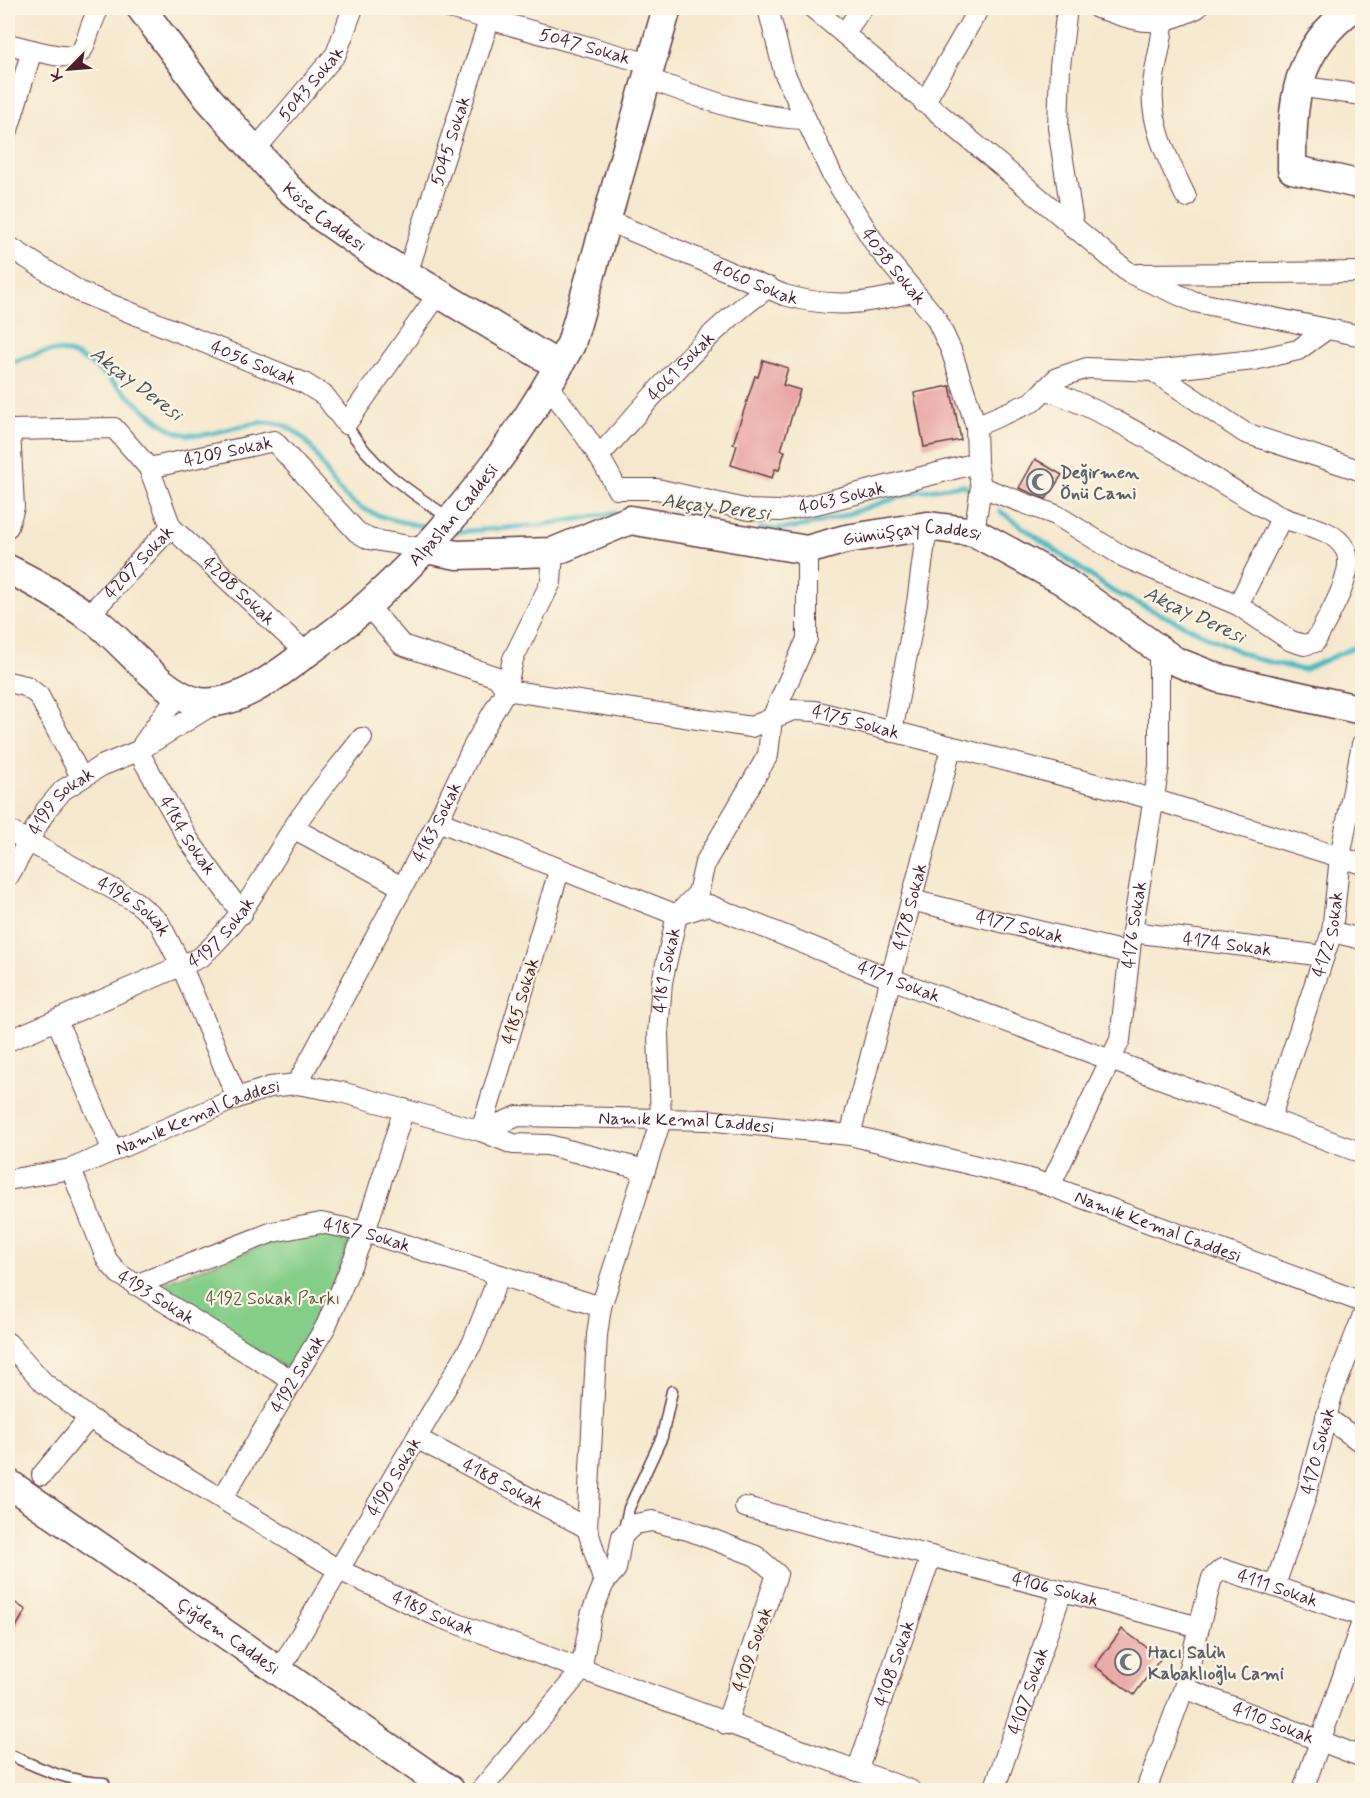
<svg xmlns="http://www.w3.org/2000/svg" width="1370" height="1798" font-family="Mynerve,sans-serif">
<rect width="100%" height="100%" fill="#fcf5e5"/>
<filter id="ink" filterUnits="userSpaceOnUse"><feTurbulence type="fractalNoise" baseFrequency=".0167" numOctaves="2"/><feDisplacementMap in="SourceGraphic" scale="12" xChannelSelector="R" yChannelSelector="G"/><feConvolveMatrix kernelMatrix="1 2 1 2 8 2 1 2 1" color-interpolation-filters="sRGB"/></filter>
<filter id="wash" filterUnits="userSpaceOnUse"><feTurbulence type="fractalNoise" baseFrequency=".008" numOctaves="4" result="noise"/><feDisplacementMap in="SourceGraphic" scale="24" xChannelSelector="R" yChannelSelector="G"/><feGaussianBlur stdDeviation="1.35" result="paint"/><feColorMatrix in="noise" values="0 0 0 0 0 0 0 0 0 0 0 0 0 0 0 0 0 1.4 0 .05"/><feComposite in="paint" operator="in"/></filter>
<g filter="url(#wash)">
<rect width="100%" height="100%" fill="#f5e8ce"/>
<path fill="#85ce89" stroke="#68765a" stroke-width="1.5" d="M 313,1230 L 349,1237 L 350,1240 L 321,1320 L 294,1364 L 284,1367 L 159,1293 L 157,1285 L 282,1238 Z"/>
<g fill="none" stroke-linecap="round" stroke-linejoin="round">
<g stroke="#4ab8c3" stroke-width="5">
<path d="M 8,364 C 25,358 46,348 65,352 C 92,357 126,396 149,413 C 158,420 168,430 180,433 C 216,444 257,408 291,429 C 310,440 319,460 330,478 C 351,512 388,520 424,526"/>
<path d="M 1000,511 L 1112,591 L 1253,658 L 1303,670 L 1362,644"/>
<path d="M 761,528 C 807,535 872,503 917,492 C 932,489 948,487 963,485 L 968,488"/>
<path d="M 455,532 L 542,525 L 615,513"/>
</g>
</g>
<g id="blocks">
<g fill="#e8a1a0">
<path d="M 763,360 L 788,368 L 783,385 L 800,390 L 781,450 L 785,451 L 779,470 L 775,469 L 772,478 L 731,465 L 737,445 L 733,444 L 755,376 L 758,377 Z"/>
<path d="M 950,386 L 961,440 L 924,447 L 914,393 Z"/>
<path d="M 1035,459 L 1062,475 L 1046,499 L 1019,488 Z"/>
<path d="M 8,1598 L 26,1610 L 8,1641 Z"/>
<path d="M 1122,1629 L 1161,1658 L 1134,1695 L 1095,1666 Z"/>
</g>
</g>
</g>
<g filter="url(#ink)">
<use href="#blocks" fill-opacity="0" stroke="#643d43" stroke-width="1.5"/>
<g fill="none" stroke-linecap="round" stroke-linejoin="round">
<defs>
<g id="lane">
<path d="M 346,424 C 371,467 410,492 451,519"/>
<path d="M 623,1533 L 629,1508 L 662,1437 L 672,1391"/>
<path d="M 8,1757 L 10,1755 C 41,1769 70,1782 104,1783"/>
</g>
<g id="street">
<path id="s1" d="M 449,8 L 650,64"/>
<path id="s2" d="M 768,8 L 784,72 L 832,175 L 877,247 L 936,318 L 951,350 L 976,426 L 977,463 L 981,487 L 974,532"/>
<path d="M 813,8 L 1129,273 L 1195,302 L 1362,336"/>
<path d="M 1067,8 L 1060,66 L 1058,128 L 1074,229"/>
<path d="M 1097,8 C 1141,21 1152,30 1197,8"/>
<path d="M 1163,20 C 1163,42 1155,63 1153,85 C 1149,124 1170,164 1186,197"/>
<path d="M 844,34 L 862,8"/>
<path d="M 8,44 L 32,50"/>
<path d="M 646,78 C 697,96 750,118 805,119"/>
<path d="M 1297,86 L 1362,95"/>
<path d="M 924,103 L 979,8"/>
<path d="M 8,130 L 32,50 C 96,66 76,52 99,8"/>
<path id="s3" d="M 254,151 L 336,54 L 353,8"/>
<path id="s4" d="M 606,220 L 784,295 C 834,309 863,304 912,292"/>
<path id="s5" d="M 8,246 L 80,292 L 304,383 L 325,396 L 346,424 L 439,293"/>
<path id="s6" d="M 407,274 L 493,8"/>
<path d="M 1138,274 L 1362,272"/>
<path d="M 1153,371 L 1245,433 L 1362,471"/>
<path id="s7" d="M 548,387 C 575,419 598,451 617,489 L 657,489 L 749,510 L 780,511 L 816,504 L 977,463"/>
<path d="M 976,426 L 1032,402 L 1057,378 L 1087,368 L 1153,371 L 1254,360 L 1298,350 L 1327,329"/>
<path id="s8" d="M 8,430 L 114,428 L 149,468 L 274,441 L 357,532 L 369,539 L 426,549"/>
<path id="s9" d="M 600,455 C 653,396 704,333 769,287"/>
<path d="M 981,487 L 1056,515 L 1124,557 L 1238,605 L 1291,641 L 1304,645 L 1315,642 C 1326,620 1358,571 1345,549 C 1331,525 1299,527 1277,515 C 1200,473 1128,419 1045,389"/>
<path d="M 8,527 L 14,507 L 10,430"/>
<path id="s10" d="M 171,527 L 306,653"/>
<path d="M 1238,605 L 1282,517"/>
<path id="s11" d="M 368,606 L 402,645 L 497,677 L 506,690 L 751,727 L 793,710 L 815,711 L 1153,799 L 1362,864"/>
<path id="s12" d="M 88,616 L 171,527 L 149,468"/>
<path d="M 8,682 L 26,686 L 39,696 L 81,777"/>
<path d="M 892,732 L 917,603 L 927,526"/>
<path d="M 143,744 L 179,693"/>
<path id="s13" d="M 138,751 L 188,839 L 242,914"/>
<path id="s14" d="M 438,821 L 677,915 L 709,905 L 889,978 L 1362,1153"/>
<path d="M 293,828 L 402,887"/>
<path id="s15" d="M 8,830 L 136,902 L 159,922 L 182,967 L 237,1098"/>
<path d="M 559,871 L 481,1131 L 513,1144 L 548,1145 L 645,1170"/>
<path id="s16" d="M 8,877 L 46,810 L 63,790 L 101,766 L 138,751 L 217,702"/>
<path id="s17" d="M 911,900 L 1129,953"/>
<path id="s18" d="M 1132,932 L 1324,956"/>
<path d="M 1332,932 L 1362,939"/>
<path d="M 57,1021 L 113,1151"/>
<path id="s19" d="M 8,1041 L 201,957 C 244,918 262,877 292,830 C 312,798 339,768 362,738"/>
<path id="s20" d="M 297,1084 L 438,821 L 473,747 L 506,690 L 513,659 L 551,582 L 553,552"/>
<path id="s21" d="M 1270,1119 L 1332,932 L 1340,857 L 1362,744"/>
<path id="s22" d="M 850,1135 L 951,748"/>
<path id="s23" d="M 71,1169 L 107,1260 L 119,1274 L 293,1381"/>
<path id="s24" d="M 8,1180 L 71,1169 L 237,1098 L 270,1087 L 297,1084 L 341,1092 L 481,1131 L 518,1116 L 707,1120 L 850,1135 L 1034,1180 L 1362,1302"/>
<path id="s25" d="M 1050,1186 L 1120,1040 L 1132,932 L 1159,766 L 1159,651"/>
<path id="s26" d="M 135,1285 L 273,1232 L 321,1223 L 365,1232 L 601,1307"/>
<path id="s27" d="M 8,1343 L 44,1383 L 89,1418 L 337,1569 L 439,1617 L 910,1790"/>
<path d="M 1326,1417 L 1362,1443"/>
<path id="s28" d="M 418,1439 L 587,1528"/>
<path d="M 42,1475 L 89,1418"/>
<path id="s29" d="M 223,1497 L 326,1326 L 365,1232 L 404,1109"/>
<path id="s30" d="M 745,1507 L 1199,1627 L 1184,1688 L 1146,1790"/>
<path d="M 604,1583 L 616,1569 L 622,1536 L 635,1524 L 652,1521 L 688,1530 L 756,1556 L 777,1574 L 726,1724"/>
<path id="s31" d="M 1275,1585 L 1305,1499 L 1332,1395 L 1362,1318"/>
<path id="s32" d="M 1199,1627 L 1212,1578 L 1222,1569 L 1362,1616"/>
<path id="s33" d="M 278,1673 L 473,1342 L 499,1276"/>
<path id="s34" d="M 1184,1688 L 1362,1757"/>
<path id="s35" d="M 857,1771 L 931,1556"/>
<path id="s36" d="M 481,1790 L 581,1671 L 591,1615 L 604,1583 L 587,1528 L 597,1335 L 601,1307 L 661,1120 L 658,1034 L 662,982 L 677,915 L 698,893 L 705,863 L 768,755 L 772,718 L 807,639 L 807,550"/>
<path id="s37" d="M 994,1790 L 1062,1591"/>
<path d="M 1303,1790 L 1362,1622"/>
</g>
<g id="secondary">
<path id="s38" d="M 141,8 L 208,98 L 288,188 L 320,216 L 377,256 L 559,366"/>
<path d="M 1353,8 C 1294,51 1292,102 1292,169 L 1362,185"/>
<path id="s39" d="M 426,549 L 457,555 L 553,552 L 630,520 L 807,550 L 846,539 L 927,526 L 974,532 L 1063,581 L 1175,661 L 1218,678 L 1362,710"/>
<path id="s40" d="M 8,569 C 39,584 68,602 97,622 C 126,644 163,696 200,702 C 234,707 275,677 301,657 C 324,640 348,623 369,604 C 450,531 519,440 571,344 L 667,8"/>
<path id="s41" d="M 8,1483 L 450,1790"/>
</g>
</defs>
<use href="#lane" stroke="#643d43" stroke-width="13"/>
<use href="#street" stroke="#643d43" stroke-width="22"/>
<use href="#secondary" stroke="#643d43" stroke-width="31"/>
<use href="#lane" stroke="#fff" stroke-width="10"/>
<use href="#street" stroke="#fff" stroke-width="20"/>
<use href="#secondary" stroke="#fff" stroke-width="28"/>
</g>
</g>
<defs>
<symbol id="mosque-ring" viewBox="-11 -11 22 22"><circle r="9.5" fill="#fcf5e5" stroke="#6b7280" stroke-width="1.5"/><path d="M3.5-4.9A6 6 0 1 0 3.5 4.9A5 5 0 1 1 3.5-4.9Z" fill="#6b7280"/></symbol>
</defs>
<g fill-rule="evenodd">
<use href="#mosque-ring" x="1025" y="467" width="30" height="30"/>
<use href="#mosque-ring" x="1113" y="1647" width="30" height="30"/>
</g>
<g text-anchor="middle" stroke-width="4.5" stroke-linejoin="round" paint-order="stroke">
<g font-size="18" fill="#4a1f2b" stroke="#fcf5e5">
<text dy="6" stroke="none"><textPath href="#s1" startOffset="141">5047 Sokak</textPath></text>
<text dy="6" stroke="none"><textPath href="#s3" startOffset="88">5043 Sokak</textPath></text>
<text dy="6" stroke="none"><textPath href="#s6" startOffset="140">5045 Sokak</textPath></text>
<text dy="6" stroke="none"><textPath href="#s38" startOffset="279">Köse Caddesi</textPath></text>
<text dy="6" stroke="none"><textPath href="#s2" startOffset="290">4058 Sokak</textPath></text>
<text dy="6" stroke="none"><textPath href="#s4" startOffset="162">4060 Sokak</textPath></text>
<text dy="6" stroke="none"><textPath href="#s5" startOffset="273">4056 Sokak</textPath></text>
<text dy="6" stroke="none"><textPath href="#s9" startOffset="120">4061 Sokak</textPath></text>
<text dy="6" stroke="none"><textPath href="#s8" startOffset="240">4209 Sokak</textPath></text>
<text dy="6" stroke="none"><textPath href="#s7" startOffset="352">4063 Sokak</textPath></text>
<text dy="6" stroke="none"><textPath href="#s40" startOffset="558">Alpaslan Caddesi</textPath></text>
<text dy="6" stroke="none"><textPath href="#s39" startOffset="498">Gümüşçay Caddesi</textPath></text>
<text dy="6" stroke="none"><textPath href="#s12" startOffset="74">4207 Sokak</textPath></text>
<text dy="6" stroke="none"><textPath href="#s10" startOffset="93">4208 Sokak</textPath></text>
<text dy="6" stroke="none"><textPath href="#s11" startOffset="525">4175 Sokak</textPath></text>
<text dy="6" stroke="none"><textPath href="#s16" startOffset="94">4199 Sokak</textPath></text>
<text dy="6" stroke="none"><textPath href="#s20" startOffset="297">4183 Sokak</textPath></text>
<text dy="6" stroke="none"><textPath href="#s13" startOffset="98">4184 Sokak</textPath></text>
<text dy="6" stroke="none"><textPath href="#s22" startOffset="236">4178 Sokak</textPath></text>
<text dy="6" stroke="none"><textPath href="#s15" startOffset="148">4196 Sokak</textPath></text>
<text dy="6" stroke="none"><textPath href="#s25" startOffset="278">4176 Sokak</textPath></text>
<text dy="6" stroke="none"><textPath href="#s17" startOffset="112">4177 Sokak</textPath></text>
<text dy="6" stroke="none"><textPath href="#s19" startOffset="242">4197 Sokak</textPath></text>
<text dy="6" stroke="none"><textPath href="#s21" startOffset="194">4172 Sokak</textPath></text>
<text dy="6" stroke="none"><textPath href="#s18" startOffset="96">4174 Sokak</textPath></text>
<text dy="6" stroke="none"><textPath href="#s36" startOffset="873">4181 Sokak</textPath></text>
<text dy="6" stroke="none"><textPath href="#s14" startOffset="495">4171 Sokak</textPath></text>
<text transform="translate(520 1001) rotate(-73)" y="6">4185 Sokak</text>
<text dy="6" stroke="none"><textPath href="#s24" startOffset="201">Namık Kemal Caddesi</textPath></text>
<text dy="6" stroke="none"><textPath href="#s24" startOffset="705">Namık Kemal Caddesi</textPath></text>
<text dy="6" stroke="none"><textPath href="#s24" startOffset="1191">Namık Kemal Caddesi</textPath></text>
<text dy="6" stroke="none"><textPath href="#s26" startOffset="244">4187 Sokak</textPath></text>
<text dy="6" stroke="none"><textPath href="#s23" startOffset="160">4193 Sokak</textPath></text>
<text dy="6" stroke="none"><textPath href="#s29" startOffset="144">4192 Sokak</textPath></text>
<text dy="6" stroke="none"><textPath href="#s31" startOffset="141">4170 Sokak</textPath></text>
<text dy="6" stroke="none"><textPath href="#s33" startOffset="228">4190 Sokak</textPath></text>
<text dy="6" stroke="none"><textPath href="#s28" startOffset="96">4188 Sokak</textPath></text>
<text dy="6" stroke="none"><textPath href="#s32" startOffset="123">4111 Sokak</textPath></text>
<text dy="6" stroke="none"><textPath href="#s30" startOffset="321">4106 Sokak</textPath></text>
<text dy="6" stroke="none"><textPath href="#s27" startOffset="507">4189 Sokak</textPath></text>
<text dy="6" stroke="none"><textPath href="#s41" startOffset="268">Çiğdem Caddesi</textPath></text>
<text transform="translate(752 1649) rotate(-71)" y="6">4109 Sokak</text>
<text dy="6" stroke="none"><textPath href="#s35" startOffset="114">4108 Sokak</textPath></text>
<text dy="6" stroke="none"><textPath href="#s37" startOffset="105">4107 Sokak</textPath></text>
<text dy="6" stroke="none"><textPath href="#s34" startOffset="96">4110 Sokak</textPath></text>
</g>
<g font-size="18" font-weight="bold" fill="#5b616d" stroke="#fcf5e5" text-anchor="start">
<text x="1060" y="478">Değirmen<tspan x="1060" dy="21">Önü Cami</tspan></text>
<text x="1148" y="1658">Hacı Salih<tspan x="1148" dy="21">Kabaklıoğlu Cami</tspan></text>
</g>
<g font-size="18" fill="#5c5447" stroke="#fcf5e5">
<text x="273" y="1304">4192 Sokak Parkı</text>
</g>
<g font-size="20" font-style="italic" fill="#4a5560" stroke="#fcf5e5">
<text transform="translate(137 383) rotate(37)" y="7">Akçay Deresi</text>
<text transform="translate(716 506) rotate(7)" y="7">Akçay Deresi</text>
<text transform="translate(1195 614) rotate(25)" y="7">Akçay Deresi</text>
</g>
</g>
<rect width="1370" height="1798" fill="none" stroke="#fcf5e5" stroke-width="30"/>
<g transform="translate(69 69) rotate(245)" stroke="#fcf5e5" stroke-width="4.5" paint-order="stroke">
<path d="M0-4.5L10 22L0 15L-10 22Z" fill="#4a1f2b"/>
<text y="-9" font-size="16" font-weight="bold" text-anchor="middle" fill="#4a1f2b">K</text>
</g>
</svg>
